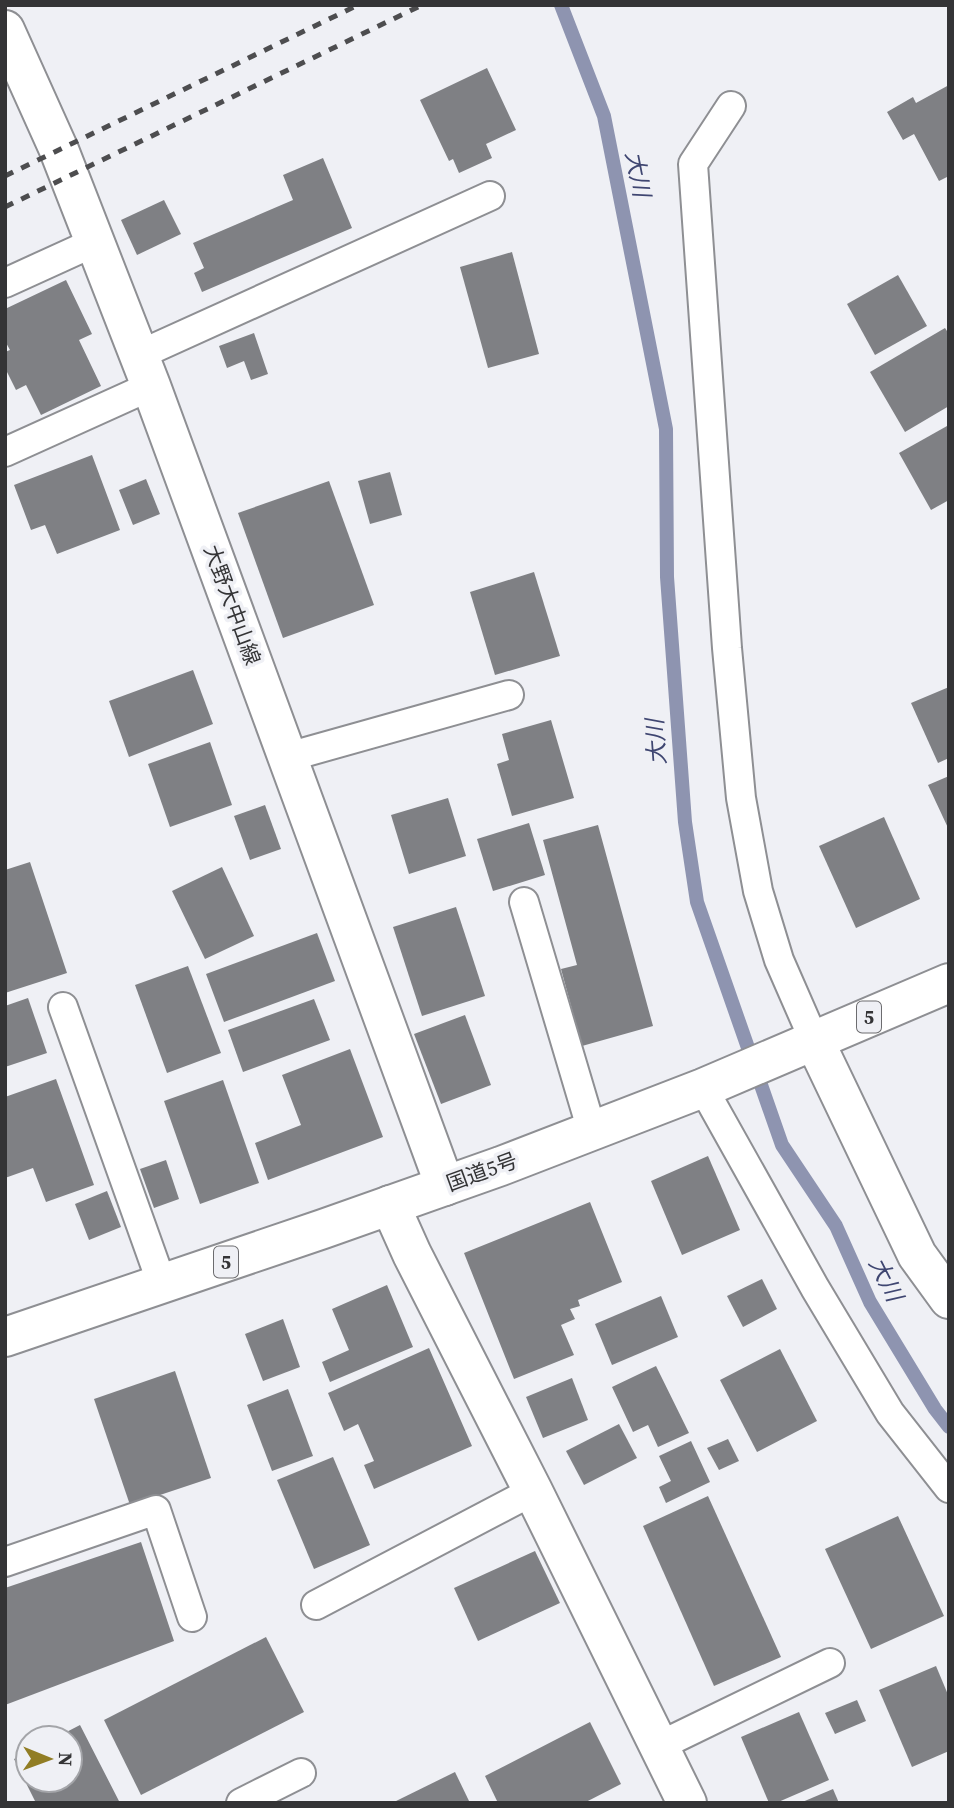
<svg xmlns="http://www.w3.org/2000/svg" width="954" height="1808" font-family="'Source Serif 4','Noto Sans JP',serif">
<rect width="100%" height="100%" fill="#eff0f5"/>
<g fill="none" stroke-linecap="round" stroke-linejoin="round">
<path stroke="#8e94b0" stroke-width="14" d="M 561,5 L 604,116 L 666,429 L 667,577 L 685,822 L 697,902 L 782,1145 L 836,1226 L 870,1302 L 935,1409 L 949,1427"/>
</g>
<g fill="#7f8084">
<path d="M 487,68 L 516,130 L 486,144 L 492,158 L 459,173 L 453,159 L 449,161 L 420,100 Z"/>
<path d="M 949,85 L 949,176 L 939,181 L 914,134 L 903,140 L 887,112 L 913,97 L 916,103 Z"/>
<path d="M 323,158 L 352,228 L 202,292 L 194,273 L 204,268 L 193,243 L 293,200 L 283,175 Z"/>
<path d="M 164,200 L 181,234 L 137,255 L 121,220 Z"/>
<path d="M 512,252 L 539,354 L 488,368 L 460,267 Z"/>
<path d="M 898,275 L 927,326 L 875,355 L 847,304 Z"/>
<path d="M 66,280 L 92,334 L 79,340 L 101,386 L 41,415 L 26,385 L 16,390 L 5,368 L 5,352 L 10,350 L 5,341 L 5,309 Z"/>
<path d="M 945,328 L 949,334 L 949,406 L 905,432 L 870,372 Z"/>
<path d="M 254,333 L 268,374 L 251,380 L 244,361 L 227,368 L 219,346 Z"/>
<path d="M 947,426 L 949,430 L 949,500 L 931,510 L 899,453 Z"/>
<path d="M 92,455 L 120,530 L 57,554 L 45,525 L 31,530 L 14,485 Z"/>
<path d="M 390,472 L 402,515 L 370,524 L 358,481 Z"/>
<path d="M 146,479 L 160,514 L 133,525 L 119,490 Z"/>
<path d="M 329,481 L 374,605 L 283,638 L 238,513 Z"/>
<path d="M 534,572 L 560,656 L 495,675 L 470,592 Z"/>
<path d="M 193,670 L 213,724 L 129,757 L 109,701 Z"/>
<path d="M 949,687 L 949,758 L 938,763 L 911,703 Z"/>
<path d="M 551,720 L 574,798 L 512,816 L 497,764 L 509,760 L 502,734 Z"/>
<path d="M 210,742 L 232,805 L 170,827 L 148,764 Z"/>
<path d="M 949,776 L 949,830 L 928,785 Z"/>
<path d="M 448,798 L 466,856 L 409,874 L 391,815 Z"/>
<path d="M 265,805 L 281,849 L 250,860 L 234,816 Z"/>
<path d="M 884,817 L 920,899 L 856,928 L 819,846 Z"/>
<path d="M 529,823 L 545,875 L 493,891 L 477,839 Z"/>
<path d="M 598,825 L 653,1026 L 582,1046 L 561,969 L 577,965 L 543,840 Z"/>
<path d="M 30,862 L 67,973 L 5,993 L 5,870 Z"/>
<path d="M 222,867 L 254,936 L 205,959 L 172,891 Z"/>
<path d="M 456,907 L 485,996 L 422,1016 L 393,927 Z"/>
<path d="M 317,933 L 335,981 L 224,1022 L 206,974 Z"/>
<path d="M 188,966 L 221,1053 L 167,1073 L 135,985 Z"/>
<path d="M 28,998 L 47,1053 L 5,1067 L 5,1006 Z"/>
<path d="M 314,999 L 330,1040 L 243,1072 L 228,1030 Z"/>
<path d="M 465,1015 L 491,1085 L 441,1104 L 414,1034 Z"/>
<path d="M 350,1049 L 383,1137 L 268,1180 L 255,1143 L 301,1125 L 282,1075 Z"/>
<path d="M 56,1079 L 94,1185 L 46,1202 L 33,1168 L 5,1178 L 5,1097 Z"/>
<path d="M 223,1080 L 259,1183 L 200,1204 L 164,1101 Z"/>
<path d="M 708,1156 L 740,1230 L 682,1255 L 651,1181 Z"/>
<path d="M 166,1160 L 179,1199 L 154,1208 L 140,1169 Z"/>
<path d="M 107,1191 L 121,1227 L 89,1240 L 75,1204 Z"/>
<path d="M 590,1202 L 622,1282 L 578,1300 L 580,1306 L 570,1309 L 575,1319 L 561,1325 L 574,1355 L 514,1379 L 464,1253 Z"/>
<path d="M 762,1279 L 777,1309 L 743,1327 L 727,1296 Z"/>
<path d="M 387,1285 L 413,1347 L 330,1382 L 322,1362 L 349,1350 L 332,1309 Z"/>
<path d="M 661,1296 L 678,1337 L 612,1365 L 595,1324 Z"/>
<path d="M 283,1319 L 300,1367 L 263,1381 L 245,1334 Z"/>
<path d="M 429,1348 L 472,1446 L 374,1489 L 364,1465 L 374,1461 L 358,1424 L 344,1431 L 328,1393 Z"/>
<path d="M 780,1349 L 817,1421 L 757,1452 L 720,1380 Z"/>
<path d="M 656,1366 L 689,1433 L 658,1447 L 648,1425 L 633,1432 L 612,1387 Z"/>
<path d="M 175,1371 L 211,1478 L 130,1505 L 94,1399 Z"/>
<path d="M 572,1378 L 588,1420 L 543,1438 L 526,1397 Z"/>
<path d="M 288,1389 L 313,1456 L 272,1471 L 247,1405 Z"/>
<path d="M 619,1424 L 637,1458 L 584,1485 L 566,1451 Z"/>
<path d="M 728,1439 L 739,1461 L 719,1470 L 707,1448 Z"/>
<path d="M 691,1441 L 710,1482 L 666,1503 L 659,1487 L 671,1481 L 659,1456 Z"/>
<path d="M 333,1457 L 370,1545 L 314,1569 L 277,1480 Z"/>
<path d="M 708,1496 L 781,1657 L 714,1686 L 643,1526 Z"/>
<path d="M 898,1516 L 944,1616 L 871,1649 L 825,1549 Z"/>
<path d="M 141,1542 L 174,1641 L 5,1705 L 5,1588 Z"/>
<path d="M 535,1551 L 560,1603 L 478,1641 L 454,1588 Z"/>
<path d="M 266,1637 L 304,1712 L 141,1795 L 104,1720 Z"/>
<path d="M 936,1666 L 949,1697 L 949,1751 L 912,1767 L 879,1690 Z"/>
<path d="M 857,1700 L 866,1721 L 835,1734 L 825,1713 Z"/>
<path d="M 799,1712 L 829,1780 L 776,1803 L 769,1803 L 741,1737 Z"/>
<path d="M 590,1722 L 621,1784 L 584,1803 L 498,1803 L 485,1776 Z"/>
<path d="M 80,1725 L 120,1803 L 36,1803 L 14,1759 L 28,1752 L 28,1780 L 70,1780 L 70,1738 L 55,1738 Z"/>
<path d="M 455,1772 L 470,1803 L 392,1803 Z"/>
<path d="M 833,1789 L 839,1803 L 800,1803 Z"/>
</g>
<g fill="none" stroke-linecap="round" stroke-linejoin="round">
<defs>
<g id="service">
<path d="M 731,106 L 693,164 L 727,648 L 741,798 L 758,891 L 779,960 L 814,1040"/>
<path d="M 5,283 L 95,242"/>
<path d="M 139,355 L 490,196"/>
<path d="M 5,452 L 151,386"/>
<path d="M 288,757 L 509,695"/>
<path d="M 524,902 L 592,1131"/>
<path d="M 63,1007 L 162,1284"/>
<path d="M 703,1088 L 815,1288 L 890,1413 L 949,1488"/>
<path d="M 5,1562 L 156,1510 L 192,1617"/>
<path d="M 316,1605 L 533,1491"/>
<path d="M 659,1746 L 830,1663"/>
<path d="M 241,1803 L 301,1773"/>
</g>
<g id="minor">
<path d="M 814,1040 L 917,1255 L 949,1299"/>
<path d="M 390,1205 L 412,1254 L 533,1491 L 687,1803"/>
</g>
<path id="secondary" d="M 5,30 L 59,150 L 151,386 L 445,1186"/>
<path id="trunk" d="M 5,1337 L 323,1229 L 501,1166 L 703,1088 L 949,983"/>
</defs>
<use href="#service" stroke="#8e8f93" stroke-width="32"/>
<use href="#minor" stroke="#8e8f93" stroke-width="42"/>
<use href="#secondary" stroke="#8e8f93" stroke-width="42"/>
<use href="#trunk" stroke="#8e8f93" stroke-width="42"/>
<use href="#service" stroke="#fff" stroke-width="28"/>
<use href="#minor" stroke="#fff" stroke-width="38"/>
<use href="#secondary" stroke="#fff" stroke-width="38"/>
<use href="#trunk" stroke="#fff" stroke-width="38"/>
<g stroke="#4d4d4f" stroke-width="5" stroke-dasharray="9 9" stroke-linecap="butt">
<path d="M 5,176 L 358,5"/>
<path d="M 5,207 L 422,5"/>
</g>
</g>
<g text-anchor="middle" stroke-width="7" stroke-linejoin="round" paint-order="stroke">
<g fill="#eff0f5" stroke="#6c6c6f" stroke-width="2">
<rect x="857" y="1001.5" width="24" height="31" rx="5"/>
<rect x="214" y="1246.5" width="24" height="31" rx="5"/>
</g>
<g font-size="19" font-weight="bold" fill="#343436">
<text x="869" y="1024">5</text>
<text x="226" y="1269">5</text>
</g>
<g font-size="21" fill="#343436" stroke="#eff0f5">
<text transform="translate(232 605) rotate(70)" y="7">大野大中山線</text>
<text transform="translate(482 1172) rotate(-20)" y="7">国道5号</text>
</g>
<g font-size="23" font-style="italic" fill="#3f4671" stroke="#eff0f5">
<text transform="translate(638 174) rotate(79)" y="8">大川</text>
<text transform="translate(656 742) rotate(-94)" y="8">大川</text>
<text transform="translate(886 1279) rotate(63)" y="8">大川</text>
</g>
</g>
<rect width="954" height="1808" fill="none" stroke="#343436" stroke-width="14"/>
<g transform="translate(49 1759) rotate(91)"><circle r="33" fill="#eff0f5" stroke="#a4a5a9" stroke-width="2"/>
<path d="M0-5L12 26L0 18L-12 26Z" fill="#917d24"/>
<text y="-10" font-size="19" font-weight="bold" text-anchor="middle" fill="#343436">N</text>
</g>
</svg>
